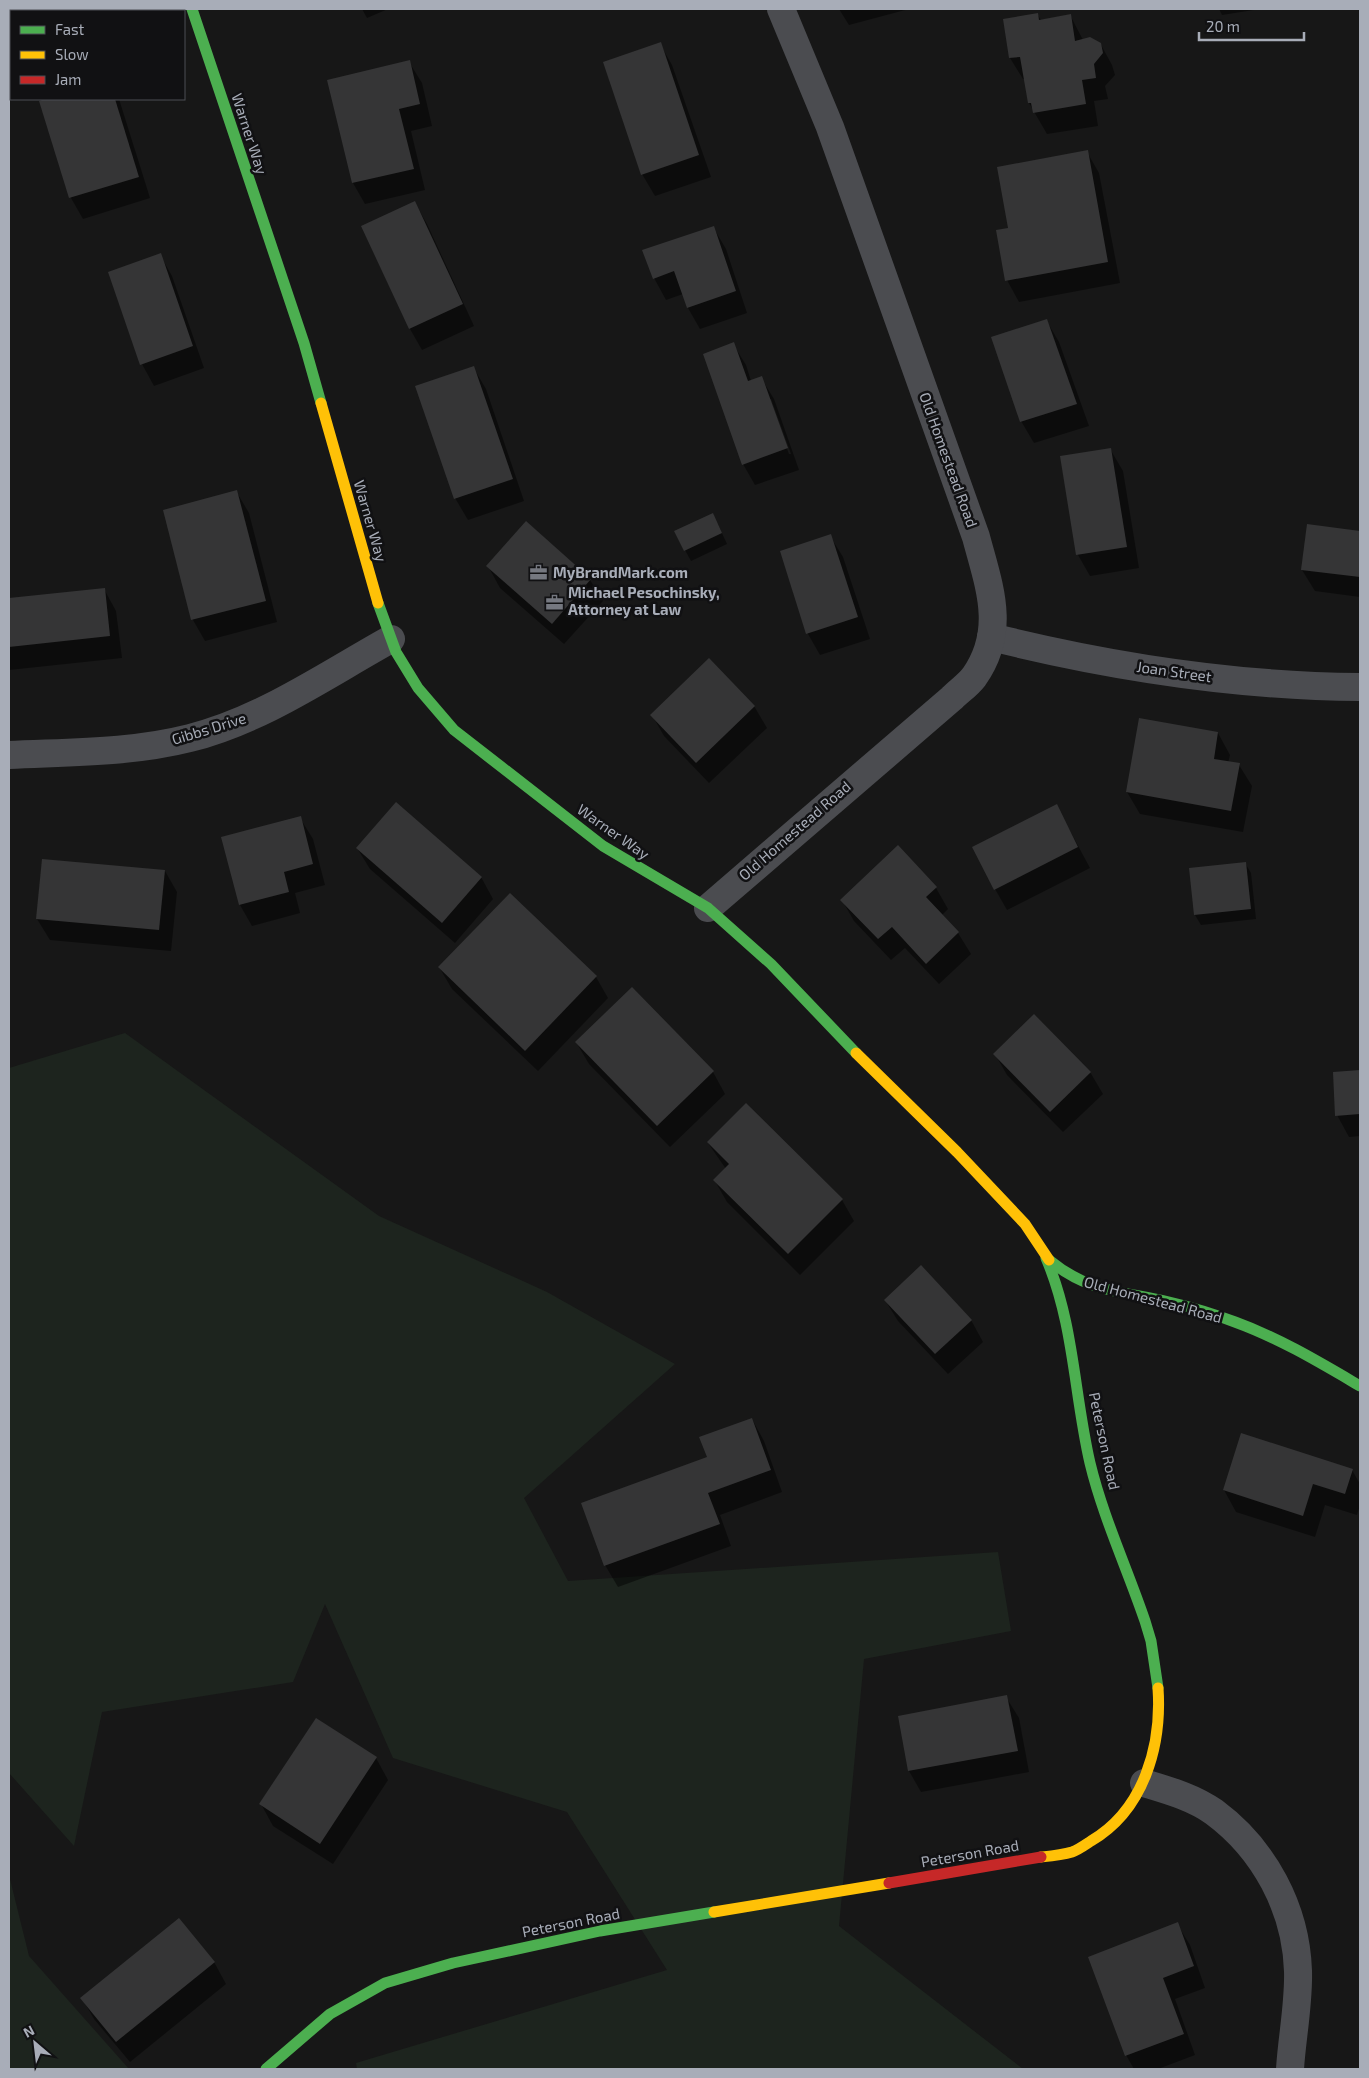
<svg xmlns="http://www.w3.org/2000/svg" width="1369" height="2078" font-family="'Exo 2',sans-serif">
<rect width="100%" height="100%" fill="#171717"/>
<g fill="#1d241e">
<path d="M 125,1033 L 379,1216 L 547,1292 L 675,1364 L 524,1498 L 568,1581 L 998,1552 L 1011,1631 L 864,1659 L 839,1926 L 1023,2069 L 357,2069 L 356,2063 L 667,1970 L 567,1812 L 393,1758 L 325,1604 L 293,1682 L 102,1712 L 74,1846 L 9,1773 L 9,1068 Z"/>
<path d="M 9,1875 L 29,1956 L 129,2069 L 9,2069 Z"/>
</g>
<g fill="#0007" fill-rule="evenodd">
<path d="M 362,9 L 388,9 L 367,18 Z"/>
<path d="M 839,9 L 909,9 L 849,25 Z"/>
<path d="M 1219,9 L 1260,9 L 1222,15 Z"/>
<path d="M 1037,14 L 1041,20 L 1070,15 L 1083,40 L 1100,43 L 1112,65 L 1115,75 L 1105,86 L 1108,99 L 1094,101 L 1098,126 L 1047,134 L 1029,103 L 1025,79 L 1023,79 L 1010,58 Z"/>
<path d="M 660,44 L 672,65 L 711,177 L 655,196 L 642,174 Z"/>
<path d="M 409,62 L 422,83 L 432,126 L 411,131 L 425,190 L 365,204 L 353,183 L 329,81 Z"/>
<path d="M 49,99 L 119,99 L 150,198 L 83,219 L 71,198 L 40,102 Z"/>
<path d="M 1087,152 L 1099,173 L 1120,283 L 1019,302 L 1007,280 L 1010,229 Z"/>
<path d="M 415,203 L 427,224 L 474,326 L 422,350 L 410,329 L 363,226 Z"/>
<path d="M 713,227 L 726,249 L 747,313 L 700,329 L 688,308 L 683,294 L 666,300 L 654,278 Z"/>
<path d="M 160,255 L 172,276 L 204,368 L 154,386 L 142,364 Z"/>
<path d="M 1046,320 L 1059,342 L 1089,426 L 1034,443 L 1021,421 Z"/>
<path d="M 733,344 L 746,365 L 751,381 L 761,378 L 774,399 L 799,470 L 755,485 L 743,464 ZM 769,399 L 771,399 L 791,454 L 789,454 Z"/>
<path d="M 473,367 L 486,389 L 524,501 L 468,520 L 455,498 Z"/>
<path d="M 1110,449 L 1123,471 L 1139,568 L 1090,576 L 1078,555 L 1061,457 Z"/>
<path d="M 236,491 L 249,513 L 277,622 L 205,641 L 193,620 L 164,511 Z"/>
<path d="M 713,514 L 727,544 L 691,561 L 685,550 Z"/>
<path d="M 1308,526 L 1360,532 L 1360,597 L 1315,591 L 1302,570 Z"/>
<path d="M 830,536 L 843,557 L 870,639 L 820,655 L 808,634 L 781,552 Z"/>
<path d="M 488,566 L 590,580 L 603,601 L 564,644 L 500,588 Z"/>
<path d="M 104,589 L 116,611 L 122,658 L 9,670 L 9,600 Z"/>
<path d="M 754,706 L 767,728 L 709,783 L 664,736 L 652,715 Z"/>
<path d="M 1218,733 L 1230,755 L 1228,763 L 1239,765 L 1252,786 L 1243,832 L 1140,814 L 1127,792 Z"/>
<path d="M 1056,805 L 1090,868 L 1007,910 L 995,889 Z"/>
<path d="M 300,818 L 313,839 L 325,885 L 295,893 L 300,913 L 252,926 L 240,905 Z"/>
<path d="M 357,848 L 481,877 L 493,899 L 455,943 L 370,869 Z"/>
<path d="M 1245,863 L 1251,873 L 1256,919 L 1201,925 L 1195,915 Z"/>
<path d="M 165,871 L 177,892 L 171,951 L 50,940 L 37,919 Z"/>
<path d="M 936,888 L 948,909 L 941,916 L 958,933 L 971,954 L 939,984 L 905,948 L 891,960 L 854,921 L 842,900 Z"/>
<path d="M 439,967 L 596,977 L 608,998 L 538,1071 L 452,989 Z"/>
<path d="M 632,989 L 713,1072 L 725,1094 L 670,1147 L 589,1064 L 576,1042 Z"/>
<path d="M 995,1054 L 1090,1072 L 1103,1094 L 1063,1132 L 1007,1075 Z"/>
<path d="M 1360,1072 L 1360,1136 L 1349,1137 L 1337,1115 L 1334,1073 Z"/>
<path d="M 708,1143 L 842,1200 L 854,1221 L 800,1275 L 727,1202 L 715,1181 L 726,1169 Z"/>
<path d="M 885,1300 L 971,1320 L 983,1342 L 948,1374 L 898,1321 Z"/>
<path d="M 752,1419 L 764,1441 L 782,1492 L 720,1515 L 731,1546 L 618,1587 L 605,1565 L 708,1458 Z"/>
<path d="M 1352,1470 L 1360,1484 L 1360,1505 L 1357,1515 L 1325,1505 L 1315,1537 L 1236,1512 L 1224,1490 Z"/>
<path d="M 1006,1697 L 1019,1718 L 1029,1772 L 921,1792 L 909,1771 Z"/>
<path d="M 376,1758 L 388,1780 L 333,1864 L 273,1826 L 261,1804 Z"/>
<path d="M 1177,1924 L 1190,1945 L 1205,1988 L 1175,1999 L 1195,2055 L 1158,2069 L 1134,2069 L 1126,2055 Z"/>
<path d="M 214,1962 L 226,1984 L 130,2062 L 94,2019 L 82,1998 Z"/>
</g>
<g fill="#353536">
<path d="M 1038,13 L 1039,20 L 1071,14 L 1075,41 L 1090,37 L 1101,43 L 1103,53 L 1094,64 L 1096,78 L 1082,80 L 1086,104 L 1033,113 L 1031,103 L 1028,103 L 1020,57 L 1009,58 L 1003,19 Z"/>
<path d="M 661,42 L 699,155 L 641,175 L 603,62 Z"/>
<path d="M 410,60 L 420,104 L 399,109 L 414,169 L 352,183 L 327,80 Z"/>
<path d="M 45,99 L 115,99 L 139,177 L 69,198 L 39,101 Z"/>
<path d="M 1088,150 L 1108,262 L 1005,281 L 996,230 L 1008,228 L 997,167 Z"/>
<path d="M 415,201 L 463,304 L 409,329 L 361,226 Z"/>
<path d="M 714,226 L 736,291 L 687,308 L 674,271 L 653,279 L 642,250 Z"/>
<path d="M 161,253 L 193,346 L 140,365 L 108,272 Z"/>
<path d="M 1047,319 L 1077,404 L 1020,422 L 991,337 Z"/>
<path d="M 734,342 L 748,381 L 762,376 L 788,448 L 742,465 L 703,354 Z"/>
<path d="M 474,366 L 513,479 L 454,499 L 415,386 Z"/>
<path d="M 1111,448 L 1127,547 L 1076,555 L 1060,456 Z"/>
<path d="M 237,490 L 266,601 L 191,620 L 163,510 Z"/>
<path d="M 713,513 L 722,533 L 684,551 L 674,531 Z"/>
<path d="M 526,521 L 591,579 L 552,624 L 486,566 Z"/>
<path d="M 1307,524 L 1360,531 L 1360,577 L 1301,570 Z"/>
<path d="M 831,534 L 858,617 L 806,634 L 780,551 Z"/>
<path d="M 105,588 L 110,636 L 9,647 L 9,598 Z"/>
<path d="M 709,658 L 755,706 L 696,763 L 650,715 Z"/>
<path d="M 1139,718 L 1218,732 L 1214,759 L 1240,763 L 1231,811 L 1126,792 Z"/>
<path d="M 396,802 L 482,877 L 442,923 L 356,848 Z"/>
<path d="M 1057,804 L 1078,847 L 994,890 L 972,847 Z"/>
<path d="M 301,816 L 313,864 L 284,872 L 289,892 L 239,905 L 221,837 Z"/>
<path d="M 898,845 L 937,887 L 926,897 L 959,932 L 926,964 L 892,927 L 878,939 L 840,900 Z"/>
<path d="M 42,859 L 165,870 L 159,930 L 36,919 Z"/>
<path d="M 1246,862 L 1251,909 L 1194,915 L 1189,868 Z"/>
<path d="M 510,893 L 597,976 L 525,1051 L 438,967 Z"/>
<path d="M 632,987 L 714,1071 L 657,1126 L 575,1042 Z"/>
<path d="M 1034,1014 L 1091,1072 L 1050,1112 L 993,1054 Z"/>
<path d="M 1360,1070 L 1360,1114 L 1335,1116 L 1333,1072 Z"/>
<path d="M 746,1103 L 843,1199 L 788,1254 L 713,1180 L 729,1164 L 707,1142 Z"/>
<path d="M 921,1265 L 972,1320 L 935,1354 L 884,1300 Z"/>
<path d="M 752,1418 L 771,1470 L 708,1493 L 720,1524 L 604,1566 L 581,1503 L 707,1457 L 699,1437 Z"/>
<path d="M 1241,1433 L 1353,1469 L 1345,1494 L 1313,1484 L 1303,1516 L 1223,1490 Z"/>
<path d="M 1007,1695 L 1018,1751 L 908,1771 L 898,1716 Z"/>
<path d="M 316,1718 L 377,1757 L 320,1844 L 259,1804 Z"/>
<path d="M 179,1918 L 215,1962 L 116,2042 L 80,1998 Z"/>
<path d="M 1178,1922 L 1194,1966 L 1163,1978 L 1184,2034 L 1125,2056 L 1088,1957 Z"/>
</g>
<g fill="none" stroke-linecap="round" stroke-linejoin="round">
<g stroke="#4b4c50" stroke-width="28">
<path d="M 991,637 C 1112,667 1236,686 1360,687"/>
<path d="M 9,755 C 70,752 131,753 190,738 C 262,720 326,675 391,639"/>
<path d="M 708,908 L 952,698 C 959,691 968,685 974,677 C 1007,630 989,586 976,537 L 830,127 L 781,9"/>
<path d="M 1144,1783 C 1167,1790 1193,1797 1214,1812 C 1264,1849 1296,1908 1298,1971 C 1299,2003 1292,2037 1290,2069"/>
</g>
<g stroke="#4caf50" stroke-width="11">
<path d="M 192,9 L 304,343 L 321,403"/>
<path d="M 378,603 L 396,652 L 418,688 L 454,730 L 603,846 L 708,908 L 771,964 L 856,1053"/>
<path d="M 1046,1258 C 1074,1323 1074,1394 1090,1463 C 1103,1517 1127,1568 1145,1621 L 1151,1641 L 1158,1688"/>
<path d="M 1049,1260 C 1089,1293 1122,1291 1169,1302 C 1191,1307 1214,1314 1235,1322 C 1279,1338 1319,1362 1360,1386"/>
<path d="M 266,2069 L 330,2014 L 385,1983 L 453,1963 L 600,1931 L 714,1912"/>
</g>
<g stroke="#ffc107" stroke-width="11">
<path d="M 321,403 L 378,603"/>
<path d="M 856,1053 L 957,1152 L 1025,1224 L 1049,1260"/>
<path d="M 1041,1857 C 1051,1856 1062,1855 1072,1852 C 1078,1850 1085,1845 1091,1841 C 1144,1810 1162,1746 1158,1688"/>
<path d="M 714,1912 L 889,1883"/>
</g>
<path stroke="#c62828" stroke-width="11" d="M 889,1883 L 1041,1857"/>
</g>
<defs>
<symbol id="office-bare" viewBox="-9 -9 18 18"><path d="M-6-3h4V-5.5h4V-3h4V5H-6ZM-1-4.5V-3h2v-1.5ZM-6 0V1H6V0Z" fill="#757880" stroke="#111113" stroke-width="2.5" paint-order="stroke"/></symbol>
</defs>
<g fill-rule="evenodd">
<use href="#office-bare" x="526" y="560" width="25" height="25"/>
<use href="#office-bare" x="542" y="590" width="25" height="25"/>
</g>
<g text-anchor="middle" stroke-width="5" stroke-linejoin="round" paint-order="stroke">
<g font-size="15" fill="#a8adb8" stroke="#111113">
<text transform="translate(249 134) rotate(72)" y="5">Warner Way</text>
<text transform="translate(948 460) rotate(70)" y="5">Old Homestead Road</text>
<text transform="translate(370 521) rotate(74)" y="5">Warner Way</text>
<text transform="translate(1174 672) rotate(8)" y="5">Joan Street</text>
<text transform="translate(209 729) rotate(-17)" y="5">Gibbs Drive</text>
<text transform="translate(795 831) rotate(-41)" y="5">Old Homestead Road</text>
<text transform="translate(613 832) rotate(35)" y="5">Warner Way</text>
<text transform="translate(1153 1300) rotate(15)" y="5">Old Homestead Road</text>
<text transform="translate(1104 1441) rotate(78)" y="5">Peterson Road</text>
<text transform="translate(970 1854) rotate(-10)" y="5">Peterson Road</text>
<text transform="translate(571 1923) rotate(-11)" y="5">Peterson Road</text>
</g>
<g font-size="15" font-weight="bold" fill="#a8adb8" stroke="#111113" text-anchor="start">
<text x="553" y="578">MyBrandMark.com</text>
<text x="568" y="598">Michael Pesochinsky,<tspan x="568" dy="17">Attorney at Law</tspan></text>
</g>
</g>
<rect width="1369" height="2078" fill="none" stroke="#a8adb8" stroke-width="20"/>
<rect x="10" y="10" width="175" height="90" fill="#111113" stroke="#4d4f55"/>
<rect x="20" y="26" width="25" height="8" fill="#4caf50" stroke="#4d4f55"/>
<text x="55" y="35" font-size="15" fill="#a8adb8">Fast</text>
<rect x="20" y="51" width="25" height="8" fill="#ffc107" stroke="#4d4f55"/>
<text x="55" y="60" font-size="15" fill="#a8adb8">Slow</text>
<rect x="20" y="76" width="25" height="8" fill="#c62828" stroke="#4d4f55"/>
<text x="55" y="85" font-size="15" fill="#a8adb8">Jam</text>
<g transform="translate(35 2043) rotate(332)" stroke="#111113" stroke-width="4" paint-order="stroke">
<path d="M0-4L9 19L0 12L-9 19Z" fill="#a8adb8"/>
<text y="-8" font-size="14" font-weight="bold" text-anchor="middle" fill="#a8adb8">N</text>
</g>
<path d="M1199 32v8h105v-8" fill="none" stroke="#a8adb8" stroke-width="2.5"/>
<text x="1206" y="32" font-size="15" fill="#a8adb8" stroke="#111113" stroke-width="4" paint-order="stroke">20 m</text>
</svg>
